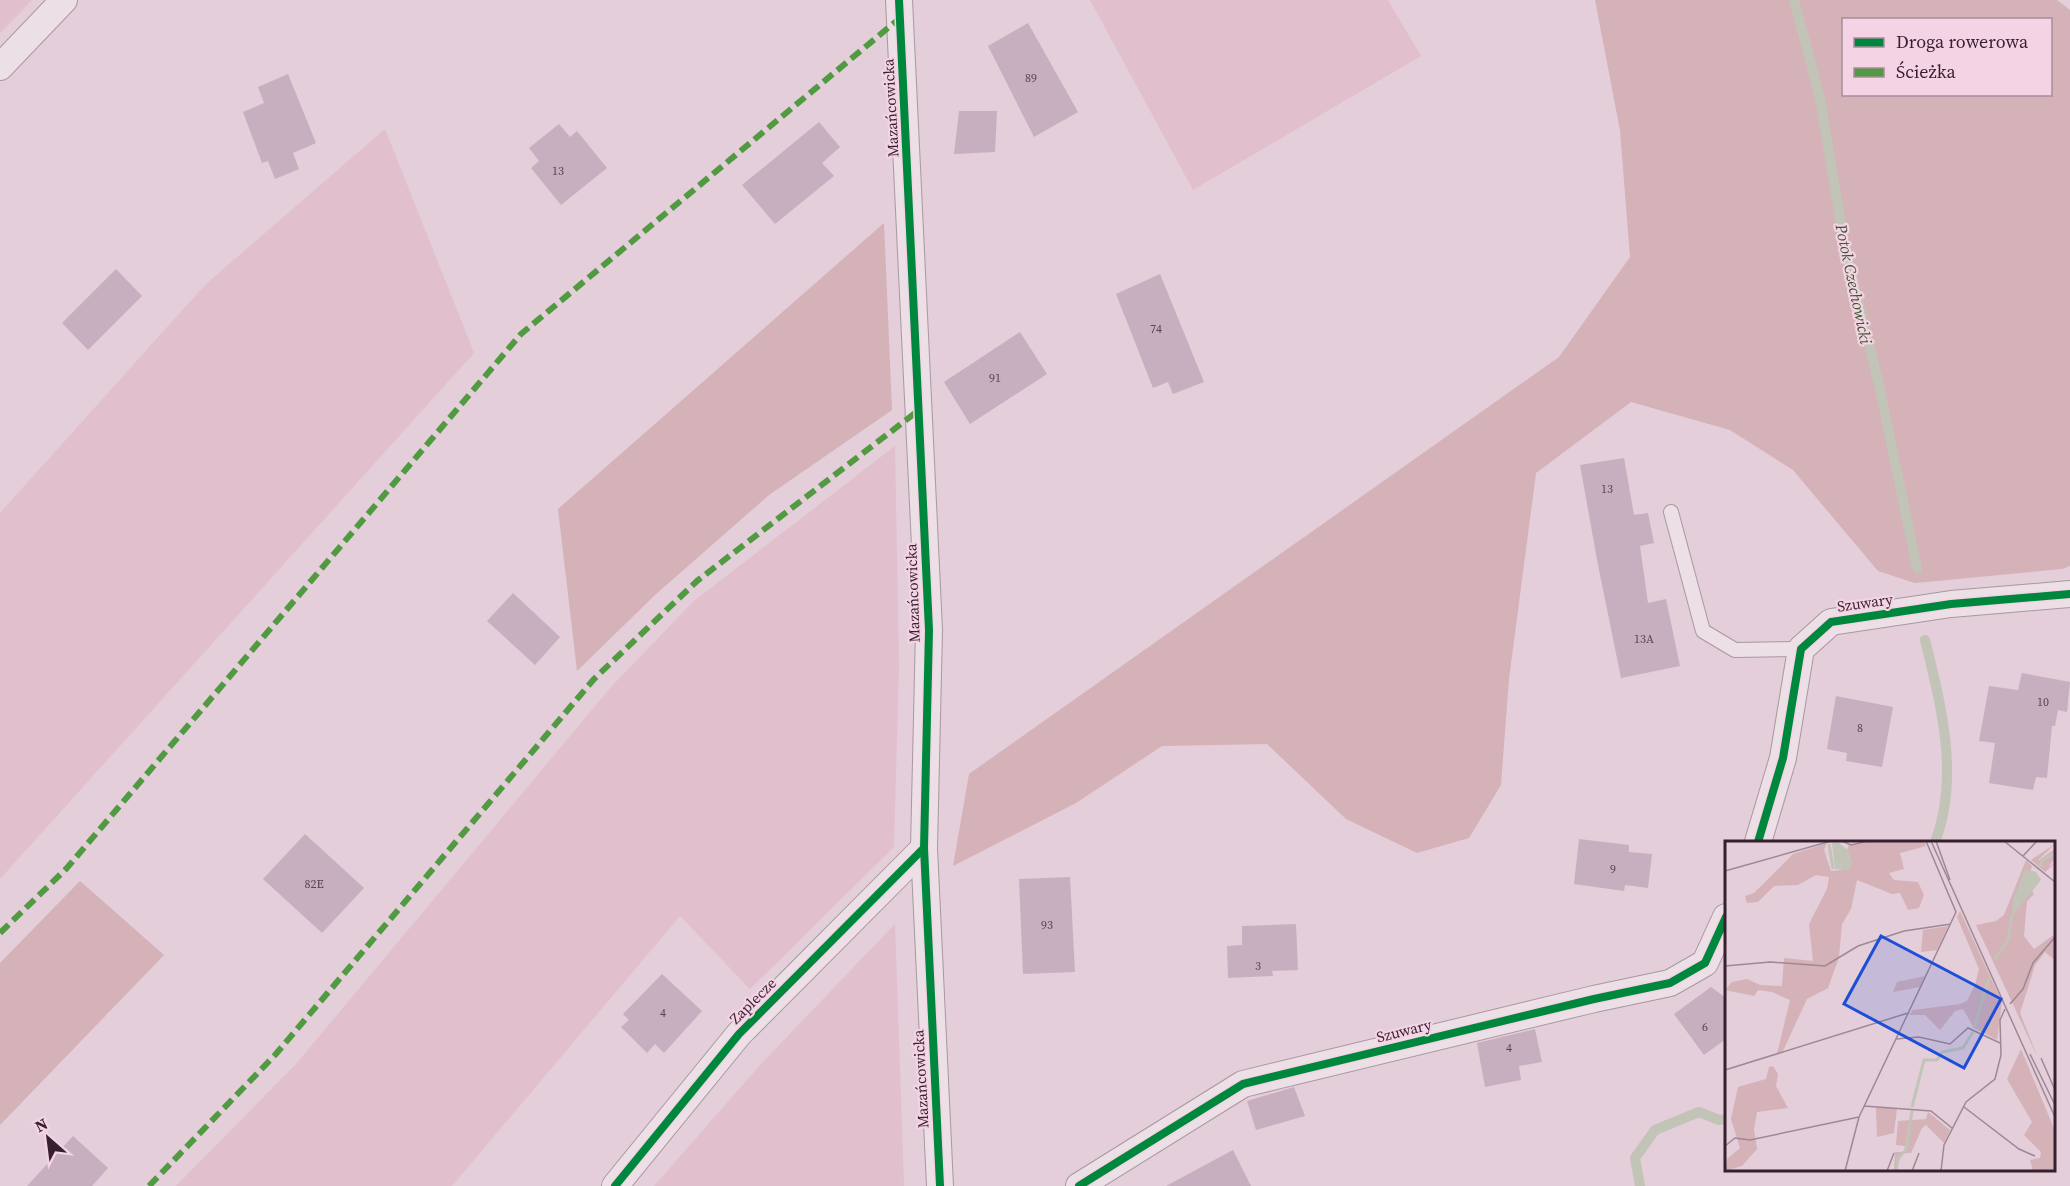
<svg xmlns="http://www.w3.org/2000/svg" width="2070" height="1186" font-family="'Source Serif 4',serif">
<rect width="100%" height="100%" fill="#e3ced9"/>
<g fill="#e2bfcd">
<path d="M 0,0 L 32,0 L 0,33 Z"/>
<path d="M 1090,0 L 1388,0 L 1421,56 L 1193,190 Z"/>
<path d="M 385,129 L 474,353 L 0,879 L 0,513 L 205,285 Z"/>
<path d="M 895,446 L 899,665 L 894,847 L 750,989 L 680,916 L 452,1186 L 176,1186 L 296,1064 L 611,687 L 694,601 Z"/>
<path d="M 895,924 L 904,1186 L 654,1186 L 761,1064 Z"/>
</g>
<g fill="#d5b1b8" fill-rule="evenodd">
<path d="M 1595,0 L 2057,0 L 2070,10 L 2070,566 L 2062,569 L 1915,583 L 1878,571 L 1793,470 L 1730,430 L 1631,402 L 1536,473 L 1509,679 L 1501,785 L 1469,838 L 1417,853 L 1346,819 L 1267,744 L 1162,746 L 1076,803 L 953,866 L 969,774 L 1559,357 L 1630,257 L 1620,130 ZM 1844,20 L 2050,20 L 2050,94 L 1844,94 Z"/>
<path d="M 884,223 L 892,410 L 769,495 L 655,595 L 577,671 L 558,509 Z"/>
<path d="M 80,881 L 164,955 L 0,1125 L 0,963 Z"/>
</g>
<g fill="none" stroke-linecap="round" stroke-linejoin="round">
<g stroke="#c1c4b6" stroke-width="10">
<path d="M 1794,0 L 1820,98 L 1844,242 L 1879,385 L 1917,568"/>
<path d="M 1925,640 C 1941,705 1960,777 1935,842"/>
<path d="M 1640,1186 L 1635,1158 L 1655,1130 L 1699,1112 L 1719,1120 L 1726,1119"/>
</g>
</g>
<g fill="#c7afbf">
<path d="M 1028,23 L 1078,112 L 1034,137 L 988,46 Z"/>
<path d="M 288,74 L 316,143 L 293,153 L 299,169 L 275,179 L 268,161 L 262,163 L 243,112 L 264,103 L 258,87 Z"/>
<path d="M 959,111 L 997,111 L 995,152 L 954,154 Z"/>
<path d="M 819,122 L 840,147 L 822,163 L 834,176 L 775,224 L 742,185 Z"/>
<path d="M 559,124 L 570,137 L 577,131 L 607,168 L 561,205 L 531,168 L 539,161 L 529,148 Z"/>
<path d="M 116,269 L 142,296 L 88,350 L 62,323 Z"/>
<path d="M 1160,274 L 1204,382 L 1173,394 L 1168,382 L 1153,388 L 1116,294 Z"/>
<path d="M 1020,332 L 1047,374 L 970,424 L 944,382 Z"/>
<path d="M 1624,458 L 1634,515 L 1648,513 L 1654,543 L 1640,546 L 1648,603 L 1666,599 L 1680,666 L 1621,678 L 1598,565 L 1580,465 Z"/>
<path d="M 513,593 L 560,637 L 535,665 L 487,621 Z"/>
<path d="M 2022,673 L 2070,682 L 2067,712 L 2058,710 L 2055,726 L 2052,726 L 2047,778 L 2036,777 L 2033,790 L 1989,783 L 1995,743 L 1979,741 L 1989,686 L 2018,690 Z"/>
<path d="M 1836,696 L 1893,707 L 1882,767 L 1846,761 L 1847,753 L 1827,749 Z"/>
<path d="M 305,834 L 364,888 L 322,933 L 263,879 Z"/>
<path d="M 1579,839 L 1629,845 L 1629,852 L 1652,854 L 1648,888 L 1625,885 L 1624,891 L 1574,884 Z"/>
<path d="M 1070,877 L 1075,972 L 1023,974 L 1019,879 Z"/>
<path d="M 1296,924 L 1298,970 L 1272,971 L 1273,976 L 1228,978 L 1227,946 L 1242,945 L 1242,926 Z"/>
<path d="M 662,974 L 702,1011 L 664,1053 L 655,1044 L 647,1053 L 621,1027 L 629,1020 L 623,1014 Z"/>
<path d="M 1711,987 L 1726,998 L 1726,1039 L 1704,1055 L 1674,1014 Z"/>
<path d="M 1535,1029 L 1542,1062 L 1519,1066 L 1521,1080 L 1485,1087 L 1477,1043 Z"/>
<path d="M 1294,1087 L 1305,1116 L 1256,1130 L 1247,1101 Z"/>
<path d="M 73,1136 L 108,1168 L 92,1186 L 27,1186 Z"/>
<path d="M 1233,1150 L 1251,1186 L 1166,1186 Z"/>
</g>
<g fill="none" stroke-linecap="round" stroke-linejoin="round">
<defs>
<path id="service" d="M 1671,512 L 1703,631 L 1735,650 L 1801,649"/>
<g id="minor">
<path d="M 899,0 L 929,630 L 924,848 L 940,1186"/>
<path d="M 0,67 L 64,0"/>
<path d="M 1758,842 L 1783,758 L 1801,649 L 1831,622 L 1951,604 L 2070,594"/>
<path d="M 615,1186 L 739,1034 L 924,848"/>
<path d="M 1079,1186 L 1243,1084 L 1594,999 L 1670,983 L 1705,963 L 1726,917"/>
</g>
</defs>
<use href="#service" stroke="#a997a1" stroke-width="16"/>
<use href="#minor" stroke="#a997a1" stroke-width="28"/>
<use href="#service" stroke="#ecdfe6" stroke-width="14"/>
<use href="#minor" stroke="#ecdfe6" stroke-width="26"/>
<g stroke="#519a42" stroke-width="6" stroke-dasharray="12 6" stroke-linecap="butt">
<path d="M 0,933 L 66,869 L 521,334 L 900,18"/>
<path d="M 149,1186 L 275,1055 L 594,679 L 697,581 L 919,410"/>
</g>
<defs>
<g id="cycleway">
<path d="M 899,0 L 929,630 L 924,848 L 940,1186"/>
<path d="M 1758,842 L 1783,758 L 1801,649 L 1831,622 L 1951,604 L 2070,594"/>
<path d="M 615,1186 L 739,1034 L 924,848"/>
<path d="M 1079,1186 L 1243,1084 L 1594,999 L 1670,983 L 1705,963 L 1726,917"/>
</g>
</defs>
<use href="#cycleway" stroke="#f4d4e4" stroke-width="11"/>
<use href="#cycleway" stroke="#00873e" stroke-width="8"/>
</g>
<g text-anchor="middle" stroke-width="4.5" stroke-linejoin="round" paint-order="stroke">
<g font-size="12" fill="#5b4354">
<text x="1031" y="82">89</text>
<text x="558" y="175">13</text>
<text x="1156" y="333">74</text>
<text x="995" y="382">91</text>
<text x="1607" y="493">13</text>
<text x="1644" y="643">13A</text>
<text x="2043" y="706">10</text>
<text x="1860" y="732">8</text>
<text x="1613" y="873">9</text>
<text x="314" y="888">82E</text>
<text x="1047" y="929">93</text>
<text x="1258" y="970">3</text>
<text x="663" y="1017">4</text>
<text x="1705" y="1031">6</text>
<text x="1509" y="1052">4</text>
</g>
<g font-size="15" fill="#371f30" stroke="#f4d4e4">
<text transform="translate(891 108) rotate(-93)" y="5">Mazańcowicka</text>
<text transform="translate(913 593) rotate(-92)" y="5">Mazańcowicka</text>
<text transform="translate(1865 603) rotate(-8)" y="5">Szuwary</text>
<text transform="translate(753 1001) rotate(-45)" y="5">Zaplecze</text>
<text transform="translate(1404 1031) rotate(-14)" y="5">Szuwary</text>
<text transform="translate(921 1079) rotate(-93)" y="5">Mazańcowicka</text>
</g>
<g font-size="16" font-style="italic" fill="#39562f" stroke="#f4d4e4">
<text transform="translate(1854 284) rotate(78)" y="6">Potok Czechowicki</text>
</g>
</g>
<g transform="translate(1725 841)">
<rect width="330" height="330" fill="#e3ced9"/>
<path d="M 149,0 L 199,0 L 201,5 L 175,12 L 179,28 L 164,32 L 169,39 L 193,41 L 199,54 L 194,67 L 183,69 L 175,52 L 167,53 L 132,39 L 126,68 L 117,83 L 114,116 L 103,147 L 82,158 L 57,212 L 52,213 L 65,159 L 47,151 L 33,149 L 29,155 L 0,149 L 7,141 L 22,138 L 35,144 L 57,145 L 59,117 L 88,120 L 84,83 L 102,48 L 104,36 L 91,34 L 73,44 L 49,45 L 33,61 L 22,62 L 20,55 L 29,52 L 68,13 L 102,2 L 99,9 L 106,30 L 116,29 L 127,22 L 122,9 L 124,4 ZM 330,3 L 311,21 L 330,8 L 330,17 L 324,25 L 330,22 L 320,31 L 306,19 ZM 301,19 L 307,25 L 292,72 L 298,57 L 307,50 L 309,53 L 302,60 L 299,95 L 309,108 L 330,93 L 330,119 L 320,111 L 310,124 L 295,172 L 313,217 L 251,84 L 271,80 L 279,74 ZM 235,70 L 277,161 L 272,199 L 249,187 L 238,168 L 230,170 L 215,189 L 200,174 L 184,174 L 188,169 L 235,163 L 242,160 L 250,144 L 254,128 L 232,76 ZM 223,85 L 212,109 L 196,111 L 198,89 ZM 200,135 L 195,146 L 168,151 L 172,141 ZM 296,208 L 330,290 L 330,330 L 308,330 L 305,319 L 315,317 L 316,311 L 299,294 L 307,281 L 282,238 ZM 48,225 L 53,233 L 51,245 L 63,267 L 32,271 L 29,288 L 32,308 L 17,325 L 0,330 L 2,318 L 15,307 L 6,278 L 13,246 L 41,238 L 44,226 ZM 151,267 L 172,267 L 169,292 L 152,296 ZM 203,271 L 225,289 L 219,302 L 201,284 L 197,287 L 186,312 L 178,312 L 169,330 L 170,311 L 179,311 L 180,305 L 171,304 L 173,280 L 201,278 Z" fill="#d5b1b8"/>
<path d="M 113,1 L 122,9 L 127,22 L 124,29 L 110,28 L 107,2 ZM 300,28 L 311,31 L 316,39 L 287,75 L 288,59 Z" fill="#c1c4b6"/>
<path fill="none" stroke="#c1c4b6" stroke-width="3" d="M 104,3 L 108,28M 315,26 L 317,19 L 330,13M 269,119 L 283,99 L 287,75M 249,187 L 264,137M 187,266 L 199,219 L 212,219 L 217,211 L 238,207 L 248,191M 171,330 L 173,317 L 181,309 L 187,270"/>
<path fill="none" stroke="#9e8895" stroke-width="1.5" d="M 117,0 L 126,4 L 143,0M 206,0 L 330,276M 211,0 L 225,39M 279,0 L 330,41M 298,15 L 312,0M 0,30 L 106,0M 0,125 L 45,121 L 100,125 L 133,105 L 179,90 L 226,83M 285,163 L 298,148 L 308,122 L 330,96M 171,198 L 194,196 L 225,203 L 243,187 L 275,202M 305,213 L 330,264M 316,217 L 330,249M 0,229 L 183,172M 139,265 L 206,270 L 227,287M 239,266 L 294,308 L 310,315M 0,305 L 10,297 L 25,299 L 134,276M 120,330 L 134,276 L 231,71 L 201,0M 162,330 L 169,312M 187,330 L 194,312M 216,330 L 219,304 L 241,261 L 270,238 L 276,214 L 275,179 L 280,168"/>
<path fill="#1d4ed8" fill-opacity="0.15" stroke="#1d4ed8" stroke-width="3" d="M 156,95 L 276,158 L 239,227 L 119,163 Z"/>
<rect width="330" height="330" fill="none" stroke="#371f30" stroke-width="3"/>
</g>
<rect x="1842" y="18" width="210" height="78" fill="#f4d4e4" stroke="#a88c9c" stroke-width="1.5"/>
<rect x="1854" y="38" width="30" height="9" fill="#00873e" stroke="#a88c9c" stroke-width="1.5"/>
<text x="1896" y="48" font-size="18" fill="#371f30">Droga rowerowa</text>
<rect x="1854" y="68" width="30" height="9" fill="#519a42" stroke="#a88c9c" stroke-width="1.5"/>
<text x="1896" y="78" font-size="18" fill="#371f30">Ścieżka</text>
<g transform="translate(48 1138) rotate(332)" stroke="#f4d4e4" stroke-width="4.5" paint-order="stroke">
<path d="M0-4.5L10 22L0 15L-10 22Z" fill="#371f30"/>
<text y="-9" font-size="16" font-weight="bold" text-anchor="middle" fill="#371f30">N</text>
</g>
</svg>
